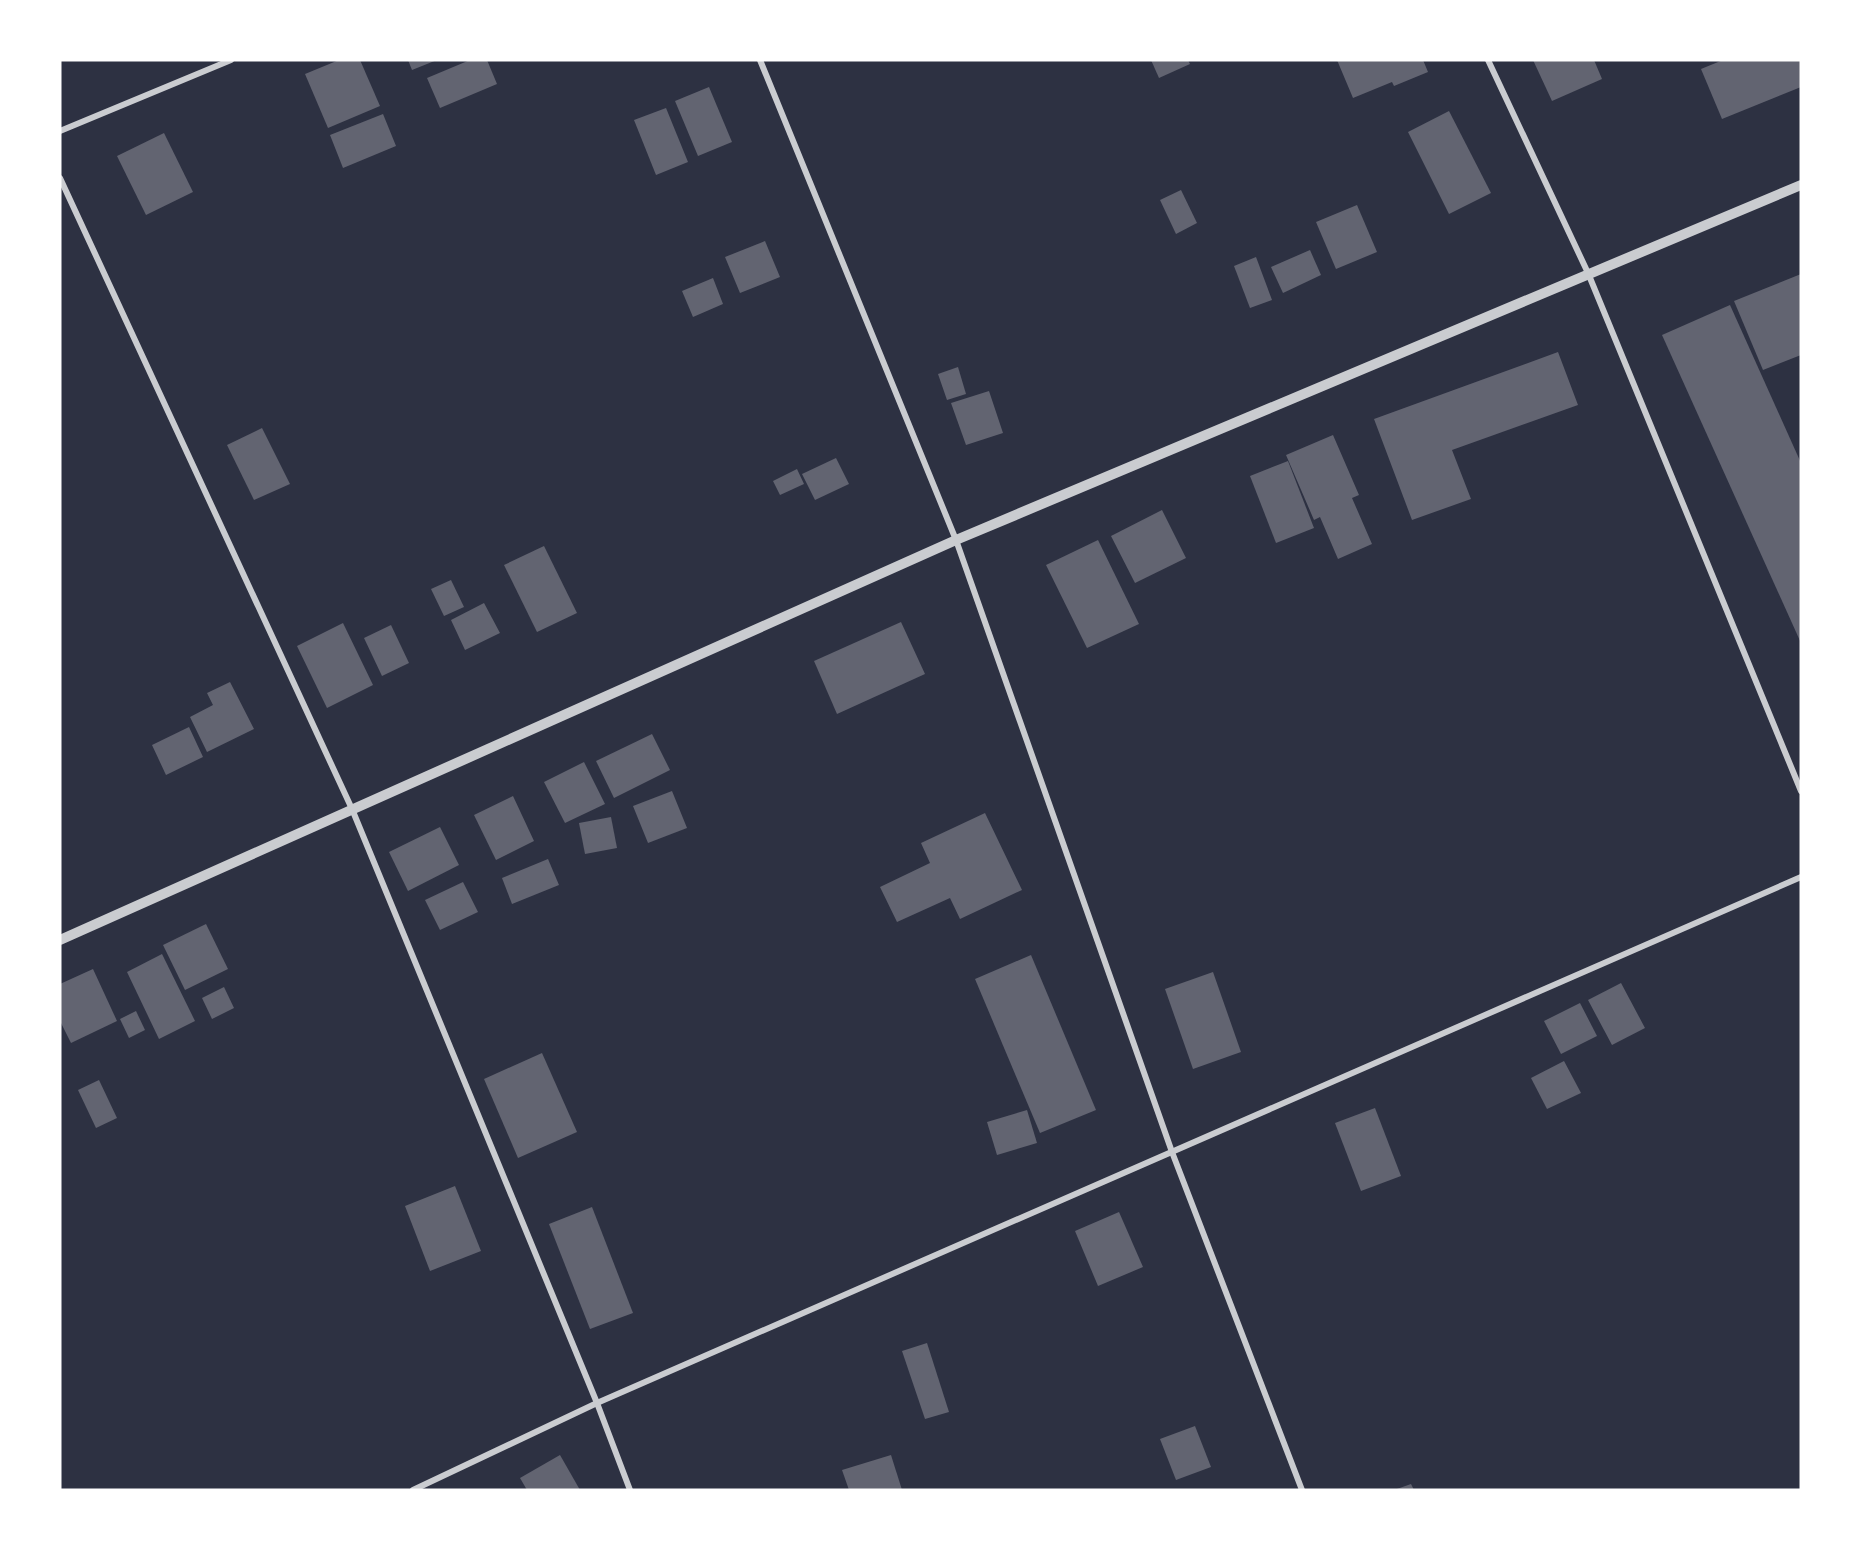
<svg xmlns="http://www.w3.org/2000/svg" width="1861" height="1550" font-family="'IBM Plex Sans',sans-serif">
<rect width="100%" height="100%" fill="#2d3142"/>
<g fill="#626471">
<path d="M 339,60 L 360,60 L 380,106 L 328,128 L 305,74 Z"/>
<path d="M 408,60 L 437,60 L 412,70 Z"/>
<path d="M 470,60 L 487,60 L 497,84 L 440,108 L 427,78 Z"/>
<path d="M 1151,60 L 1188,60 L 1190,64 L 1159,78 Z"/>
<path d="M 1337,60 L 1423,60 L 1428,72 L 1394,86 L 1392,82 L 1353,98 Z"/>
<path d="M 1533,60 L 1594,60 L 1602,79 L 1552,101 Z"/>
<path d="M 1723,60 L 1801,60 L 1801,87 L 1722,119 L 1701,69 Z"/>
<path d="M 709,87 L 732,142 L 698,156 L 675,101 Z"/>
<path d="M 666,108 L 688,162 L 656,175 L 634,120 Z"/>
<path d="M 1449,111 L 1491,193 L 1449,214 L 1408,132 Z"/>
<path d="M 383,114 L 396,146 L 343,168 L 330,135 Z"/>
<path d="M 164,133 L 193,192 L 146,215 L 117,156 Z"/>
<path d="M 1181,190 L 1197,223 L 1176,234 L 1160,200 Z"/>
<path d="M 1357,205 L 1377,252 L 1336,269 L 1316,222 Z"/>
<path d="M 765,241 L 780,277 L 740,293 L 725,257 Z"/>
<path d="M 1310,250 L 1321,275 L 1283,293 L 1271,267 Z"/>
<path d="M 1256,257 L 1272,300 L 1250,308 L 1234,266 Z"/>
<path d="M 1801,274 L 1801,355 L 1763,370 L 1734,301 Z"/>
<path d="M 713,278 L 723,304 L 693,317 L 682,291 Z"/>
<path d="M 1730,305 L 1801,463 L 1801,643 L 1662,335 Z"/>
<path d="M 1558,352 L 1578,405 L 1452,450 L 1471,499 L 1412,520 L 1374,419 Z"/>
<path d="M 958,367 L 966,394 L 947,400 L 938,374 Z"/>
<path d="M 989,391 L 1003,433 L 966,445 L 951,403 Z"/>
<path d="M 262,428 L 290,484 L 254,500 L 227,445 Z"/>
<path d="M 1333,435 L 1359,495 L 1352,498 L 1372,544 L 1338,559 L 1320,517 L 1314,520 L 1286,455 Z"/>
<path d="M 836,458 L 849,484 L 815,500 L 802,474 Z"/>
<path d="M 1288,461 L 1314,528 L 1276,543 L 1250,476 Z"/>
<path d="M 797,469 L 804,484 L 780,495 L 773,481 Z"/>
<path d="M 1162,510 L 1186,558 L 1135,583 L 1111,536 Z"/>
<path d="M 1098,540 L 1139,624 L 1087,648 L 1046,565 Z"/>
<path d="M 544,546 L 577,613 L 537,632 L 504,565 Z"/>
<path d="M 451,580 L 464,607 L 444,616 L 431,589 Z"/>
<path d="M 484,603 L 500,633 L 465,650 L 451,620 Z"/>
<path d="M 901,622 L 925,674 L 837,714 L 814,661 Z"/>
<path d="M 343,623 L 373,685 L 327,708 L 297,646 Z"/>
<path d="M 391,625 L 409,663 L 382,676 L 364,638 Z"/>
<path d="M 230,682 L 254,729 L 207,752 L 190,717 L 213,705 L 207,693 Z"/>
<path d="M 189,727 L 203,757 L 166,775 L 152,745 Z"/>
<path d="M 652,734 L 670,770 L 614,798 L 596,761 Z"/>
<path d="M 584,762 L 605,804 L 565,823 L 544,782 Z"/>
<path d="M 672,791 L 687,828 L 648,843 L 633,806 Z"/>
<path d="M 513,796 L 534,841 L 496,860 L 474,815 Z"/>
<path d="M 985,813 L 1022,890 L 960,919 L 950,898 L 897,922 L 880,887 L 930,863 L 921,843 Z"/>
<path d="M 611,817 L 617,848 L 585,854 L 579,823 Z"/>
<path d="M 440,827 L 459,865 L 408,891 L 389,852 Z"/>
<path d="M 548,859 L 559,885 L 512,904 L 502,878 Z"/>
<path d="M 463,882 L 478,912 L 440,930 L 425,900 Z"/>
<path d="M 206,924 L 228,969 L 185,990 L 163,945 Z"/>
<path d="M 162,954 L 195,1021 L 159,1039 L 127,972 Z"/>
<path d="M 1031,955 L 1096,1110 L 1040,1133 L 975,979 Z"/>
<path d="M 93,969 L 117,1021 L 71,1043 L 60,1021 L 60,984 Z"/>
<path d="M 1213,972 L 1241,1052 L 1193,1069 L 1165,989 Z"/>
<path d="M 1621,983 L 1645,1028 L 1612,1045 L 1588,1000 Z"/>
<path d="M 224,987 L 234,1008 L 212,1019 L 202,998 Z"/>
<path d="M 1580,1003 L 1597,1036 L 1561,1054 L 1544,1021 Z"/>
<path d="M 136,1011 L 145,1030 L 129,1038 L 120,1019 Z"/>
<path d="M 542,1053 L 577,1132 L 518,1158 L 484,1079 Z"/>
<path d="M 1564,1061 L 1581,1093 L 1547,1109 L 1531,1078 Z"/>
<path d="M 99,1080 L 117,1118 L 96,1128 L 78,1090 Z"/>
<path d="M 1375,1108 L 1401,1176 L 1361,1191 L 1335,1123 Z"/>
<path d="M 1027,1110 L 1037,1143 L 997,1155 L 987,1122 Z"/>
<path d="M 455,1186 L 481,1251 L 430,1271 L 405,1206 Z"/>
<path d="M 592,1207 L 633,1313 L 590,1329 L 549,1224 Z"/>
<path d="M 1119,1212 L 1143,1267 L 1098,1286 L 1075,1231 Z"/>
<path d="M 927,1343 L 949,1412 L 925,1419 L 902,1351 Z"/>
<path d="M 1195,1426 L 1211,1467 L 1176,1480 L 1160,1439 Z"/>
<path d="M 560,1455 L 580,1490 L 527,1490 L 520,1478 Z"/>
<path d="M 891,1455 L 902,1490 L 849,1490 L 842,1470 Z"/>
<path d="M 1411,1484 L 1414,1490 L 1394,1490 Z"/>
</g>
<g fill="none" stroke-linecap="round" stroke-linejoin="round">
<g stroke="#caccd0" stroke-width="6">
<path d="M 760,60 L 956,540 L 1172,1152 L 1302,1490"/>
<path d="M 1488,60 L 1588,273 L 1801,791"/>
<path d="M 60,131 L 231,60"/>
<path d="M 60,178 L 352,809 L 597,1403 L 630,1490"/>
<path d="M 413,1490 L 597,1403 L 1801,877"/>
</g>
<path stroke="#caccd0" stroke-width="10" d="M 60,940 L 956,540 L 1801,185"/>
</g>
<rect width="1861" height="1550" fill="none" stroke="#ffffff" stroke-width="123"/>
</svg>
